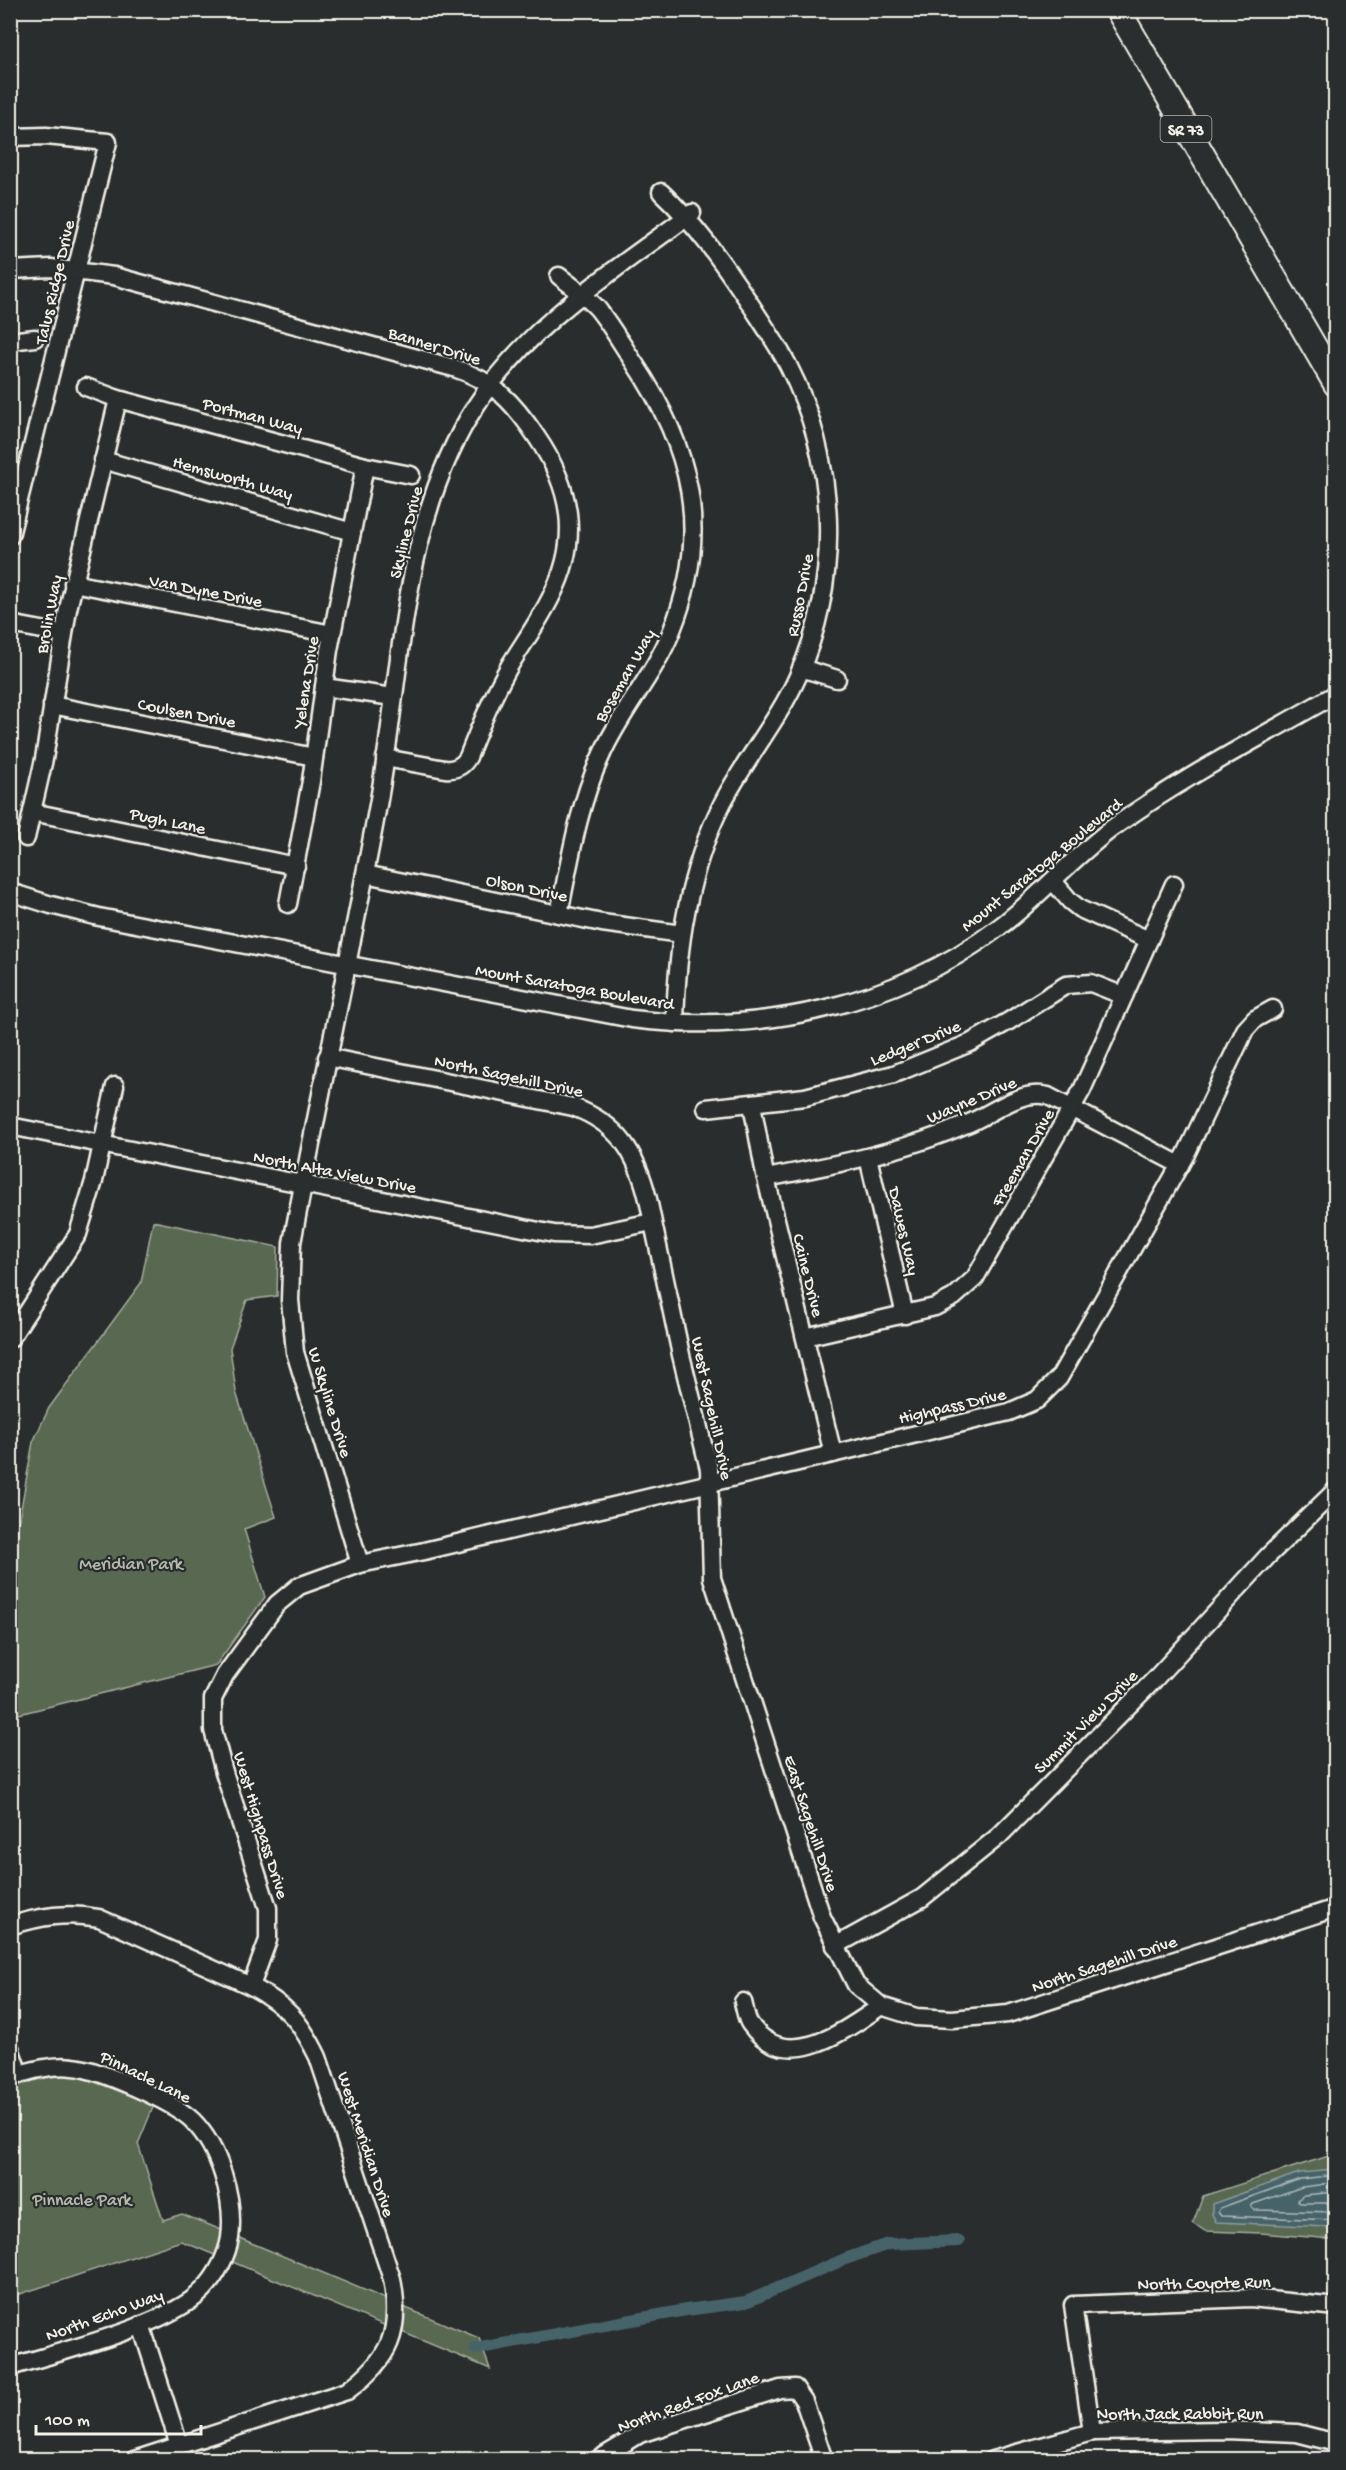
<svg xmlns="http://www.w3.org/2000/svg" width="1346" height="2470" font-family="'Gochi Hand',sans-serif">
<rect width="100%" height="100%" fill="#2a2d2e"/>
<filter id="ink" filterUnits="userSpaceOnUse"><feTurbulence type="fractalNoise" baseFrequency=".0167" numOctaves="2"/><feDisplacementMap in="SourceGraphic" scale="12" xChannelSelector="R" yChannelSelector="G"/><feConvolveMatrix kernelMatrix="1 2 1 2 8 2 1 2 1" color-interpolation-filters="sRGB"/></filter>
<g filter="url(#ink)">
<g fill="#596851" stroke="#a6ac9c" stroke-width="1.5">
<path d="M 153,1221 L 278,1247 L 277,1296 L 247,1300 L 230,1348 L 236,1392 L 276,1517 L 244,1529 L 265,1597 L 216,1665 L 11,1716 L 11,1564 L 33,1442 L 49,1408 L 141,1283 Z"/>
<path d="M 66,2075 L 99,2081 L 154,2105 L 138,2144 L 163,2220 L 182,2214 L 224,2231 L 217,2256 L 181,2241 L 11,2297 L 11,2088 L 46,2077 Z"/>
<path d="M 1335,2154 L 1335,2241 L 1321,2238 L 1261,2233 L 1205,2231 L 1193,2223 L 1203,2196 Z"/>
<path d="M 237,2237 L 388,2300 L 386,2326 L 230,2261 Z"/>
<path d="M 401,2306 L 479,2338 L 490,2369 L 397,2330 Z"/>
</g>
<path fill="#47636b" stroke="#8c9c9d" stroke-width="1.5" d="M 1334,2170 L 1335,2225 L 1328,2227 L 1216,2222 L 1212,2214 L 1212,2204 L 1299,2173 Z"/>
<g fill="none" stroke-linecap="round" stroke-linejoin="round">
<g stroke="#afb8b6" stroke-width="1.5">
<path d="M 1336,2175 L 1300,2179 L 1220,2208 L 1218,2212 L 1221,2216 L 1336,2220"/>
<path d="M 1336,2183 L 1302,2187 L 1253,2204 L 1251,2207 L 1254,2210 L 1336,2212"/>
<path d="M 1336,2192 L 1304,2195 L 1297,2200 L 1300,2203 L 1336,2203"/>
</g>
<path stroke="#47636b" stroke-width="12" d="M 475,2349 L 686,2310 L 746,2302 L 845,2259 L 888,2244 L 959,2241"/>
<defs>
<g id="minor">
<path d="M 10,137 L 46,136 L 108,142 L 10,536"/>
<path d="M 661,192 C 695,224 721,260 747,299 C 761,321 776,342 788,365 C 837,461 842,577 798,676 C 778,721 746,758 723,802 C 688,870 677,947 675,1023"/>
<path d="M 10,270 L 51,268 L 114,276 L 454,368 C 493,380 514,403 536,436 C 571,487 581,538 552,595 C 540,620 524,642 510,665 C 493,695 480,726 468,757 C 463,766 455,770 445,769 L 385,758"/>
<path d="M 10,341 L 35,338"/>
<path d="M 86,387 L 118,399 L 365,466 L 411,475"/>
<path d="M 103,460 L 352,532"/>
<path d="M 73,583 L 332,634"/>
<path d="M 10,624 L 63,634"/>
<path d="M 801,668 L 837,679"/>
<path d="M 324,687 L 393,697"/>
<path d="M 52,705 L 314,757"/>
<path d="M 32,812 L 296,866"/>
<path d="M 26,838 L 44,759 L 68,609 L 118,399"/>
<path d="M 365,874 L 602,923 L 682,934"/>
<path d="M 1053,881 L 1070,901 L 1080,909 L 1149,940"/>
<path d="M 10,892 L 51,905 L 99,917 L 632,1019 C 758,1035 895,1006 998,928 C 1040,897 1074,855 1118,824 C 1185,776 1263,736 1336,694"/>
<path d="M 288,904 L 311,781 L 329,650 L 365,466"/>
<path d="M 559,914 C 570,860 578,806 601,756 C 620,712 654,676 672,630 C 712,530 691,447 633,361 C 621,343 610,324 597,308 C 586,296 572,286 559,276"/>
<path d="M 327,1057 L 573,1107 C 619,1124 637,1154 648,1199 L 681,1355 L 709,1469 L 712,1578 L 822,1917 L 856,1985 L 881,2006 L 916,2017 L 952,2019 L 1008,2014 L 1336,1908"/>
<path d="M 752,1104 L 764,1170 L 833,1454"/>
<path d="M 706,1108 L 805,1097 L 894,1074 L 970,1043 L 1009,1021 L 1066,985 L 1091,983 L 1124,996"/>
<path d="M 10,1126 L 554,1234 L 590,1235 L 652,1222"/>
<path d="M 868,1157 L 905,1315"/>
<path d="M 766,1178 C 834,1165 903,1152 967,1124 C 992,1114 1020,1089 1048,1096 L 1180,1165"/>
<path d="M 805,1337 L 935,1307 L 954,1297 L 975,1278 L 1082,1090 L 1174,884"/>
<path d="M 10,1339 L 78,1234 L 94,1181 L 115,1086"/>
<path d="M 360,1564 L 295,1352 L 290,1300 L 292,1243 C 319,1097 351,952 378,805 C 403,671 400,522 477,404 C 530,322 616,270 692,213"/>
<path d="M 10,1926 C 41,1916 67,1912 99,1918 L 251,1986 C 287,2006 300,2020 318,2057 L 392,2279 C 402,2332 390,2359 347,2391 L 134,2460"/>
<path d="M 835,1946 L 922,1898 L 999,1836 L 1154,1680 L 1268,1556 L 1336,1490"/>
<path d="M 251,1986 L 268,1940 L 268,1908 L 224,1772 L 213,1730 L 213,1699 L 225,1675 L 277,1604 L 299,1586 L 360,1564 L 424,1551 L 1009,1412 L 1037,1400 L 1059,1378 L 1186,1154 L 1245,1030 L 1255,1019 L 1273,1009"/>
<path d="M 743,2002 C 745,2009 746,2019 750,2024 C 786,2075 844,2031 881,2006"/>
<path d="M 10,2048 L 19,2074"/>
<path d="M 10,2077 C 29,2071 53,2064 73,2067 C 99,2069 173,2102 192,2120 C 220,2148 235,2200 230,2238 C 227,2256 216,2277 203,2290 C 170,2325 59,2352 10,2367"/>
<path d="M 141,2325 L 179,2445"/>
<path d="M 1092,2432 L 1073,2305 L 1251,2298 L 1336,2307"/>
<path d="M 597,2460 L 640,2434 L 780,2389 L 795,2388 L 804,2401 L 824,2460"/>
<path d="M 992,2460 L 1092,2432 L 1226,2430 L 1297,2433 L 1336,2443"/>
</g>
<path id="highway" d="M 1118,10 L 1336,384"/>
</defs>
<use href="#minor" stroke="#f4f1e8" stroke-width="21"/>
<use href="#highway" stroke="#f4f1e8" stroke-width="28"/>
<use href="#minor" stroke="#2a2d2e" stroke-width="16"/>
<use href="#highway" stroke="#2a2d2e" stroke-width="24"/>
</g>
</g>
<g text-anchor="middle" stroke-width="4.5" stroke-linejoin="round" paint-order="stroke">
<rect fill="#2a2d2e" stroke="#b7b6b0" stroke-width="1.5" x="1160.5" y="116" width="51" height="26" rx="4.5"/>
<g font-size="16" font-weight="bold" fill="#f4f1e8">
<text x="1186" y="135">SR 73</text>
</g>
<g font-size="18" fill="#f4f1e8" stroke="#2a2d2e">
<text transform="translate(54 282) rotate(-77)" y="6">Talus Ridge Drive</text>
<text transform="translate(435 345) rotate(17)" y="6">Banner Drive</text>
<text transform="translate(253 415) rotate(15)" y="6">Portman Way</text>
<text transform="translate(233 477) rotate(16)" y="6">Hemsworth Way</text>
<text transform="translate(405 532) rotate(-76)" y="6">Skyline Drive</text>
<text transform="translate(206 590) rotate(11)" y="6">Van Dyne Drive</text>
<text transform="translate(799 595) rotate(-79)" y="6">Russo Drive</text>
<text transform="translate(48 614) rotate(-79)" y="6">Brolin Way</text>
<text transform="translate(624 675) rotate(-60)" y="6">Boseman Way</text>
<text transform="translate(305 682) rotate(-81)" y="6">Yelena Drive</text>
<text transform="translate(187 712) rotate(11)" y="6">Coulsen Drive</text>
<text transform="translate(168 820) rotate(12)" y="6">Pugh Lane</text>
<text transform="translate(1041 864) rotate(-39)" y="6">Mount Saratoga Boulevard</text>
<text transform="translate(527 887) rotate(12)" y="6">Olson Drive</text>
<text transform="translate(575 986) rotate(10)" y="6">Mount Saratoga Boulevard</text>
<text transform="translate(915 1042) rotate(-22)" y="6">Ledger Drive</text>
<text transform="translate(509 1075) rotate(12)" y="6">North Sagehill Drive</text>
<text transform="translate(971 1099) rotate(-23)" y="6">Wayne Drive</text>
<text transform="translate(1022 1157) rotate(-60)" y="6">Freeman Drive</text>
<text transform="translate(335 1171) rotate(11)" y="6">North Alta View Drive</text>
<text transform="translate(905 1231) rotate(77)" y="6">Dawes Way</text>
<text transform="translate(809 1275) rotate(76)" y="6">Caine Drive</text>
<text transform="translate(331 1402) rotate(73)" y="6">W Skyline Drive</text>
<text transform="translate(952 1405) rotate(-13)" y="6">Highpass Drive</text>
<text transform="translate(713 1408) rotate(78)" y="6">West Sagehill Drive</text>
<text transform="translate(1085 1721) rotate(-45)" y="6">Summit View Drive</text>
<text transform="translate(812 1823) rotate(72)" y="6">East Sagehill Drive</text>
<text transform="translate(262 1825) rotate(73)" y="6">West Highpass Drive</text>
<text transform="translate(1104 1963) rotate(-18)" y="6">North Sagehill Drive</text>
<text transform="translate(146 2076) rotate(26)" y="6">Pinnacle Lane</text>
<text transform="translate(367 2144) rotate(72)" y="6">West Meridian Drive</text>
<text transform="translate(1204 2282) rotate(-1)" y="6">North Coyote Run</text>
<text transform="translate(104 2314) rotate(-20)" y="6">North Echo Way</text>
<text transform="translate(688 2401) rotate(-20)" y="6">North Red Fox Lane</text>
<text x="1180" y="2419">North Jack Rabbit Run</text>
</g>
<g font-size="18" fill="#b6baac" stroke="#2a2d2e">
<text x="131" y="1569">Meridian Park</text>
<text x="82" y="2205">Pinnacle Park</text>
</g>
</g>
<rect width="1346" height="2470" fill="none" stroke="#2a2d2e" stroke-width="36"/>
<rect x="18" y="18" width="1310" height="2434" fill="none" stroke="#f4f1e8" stroke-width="2" filter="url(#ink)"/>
<path d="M36 2425v9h165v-9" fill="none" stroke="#f4f1e8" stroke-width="3"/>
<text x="45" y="2425" font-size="18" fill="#f4f1e8" stroke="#2a2d2e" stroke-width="4.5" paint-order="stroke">100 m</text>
</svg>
